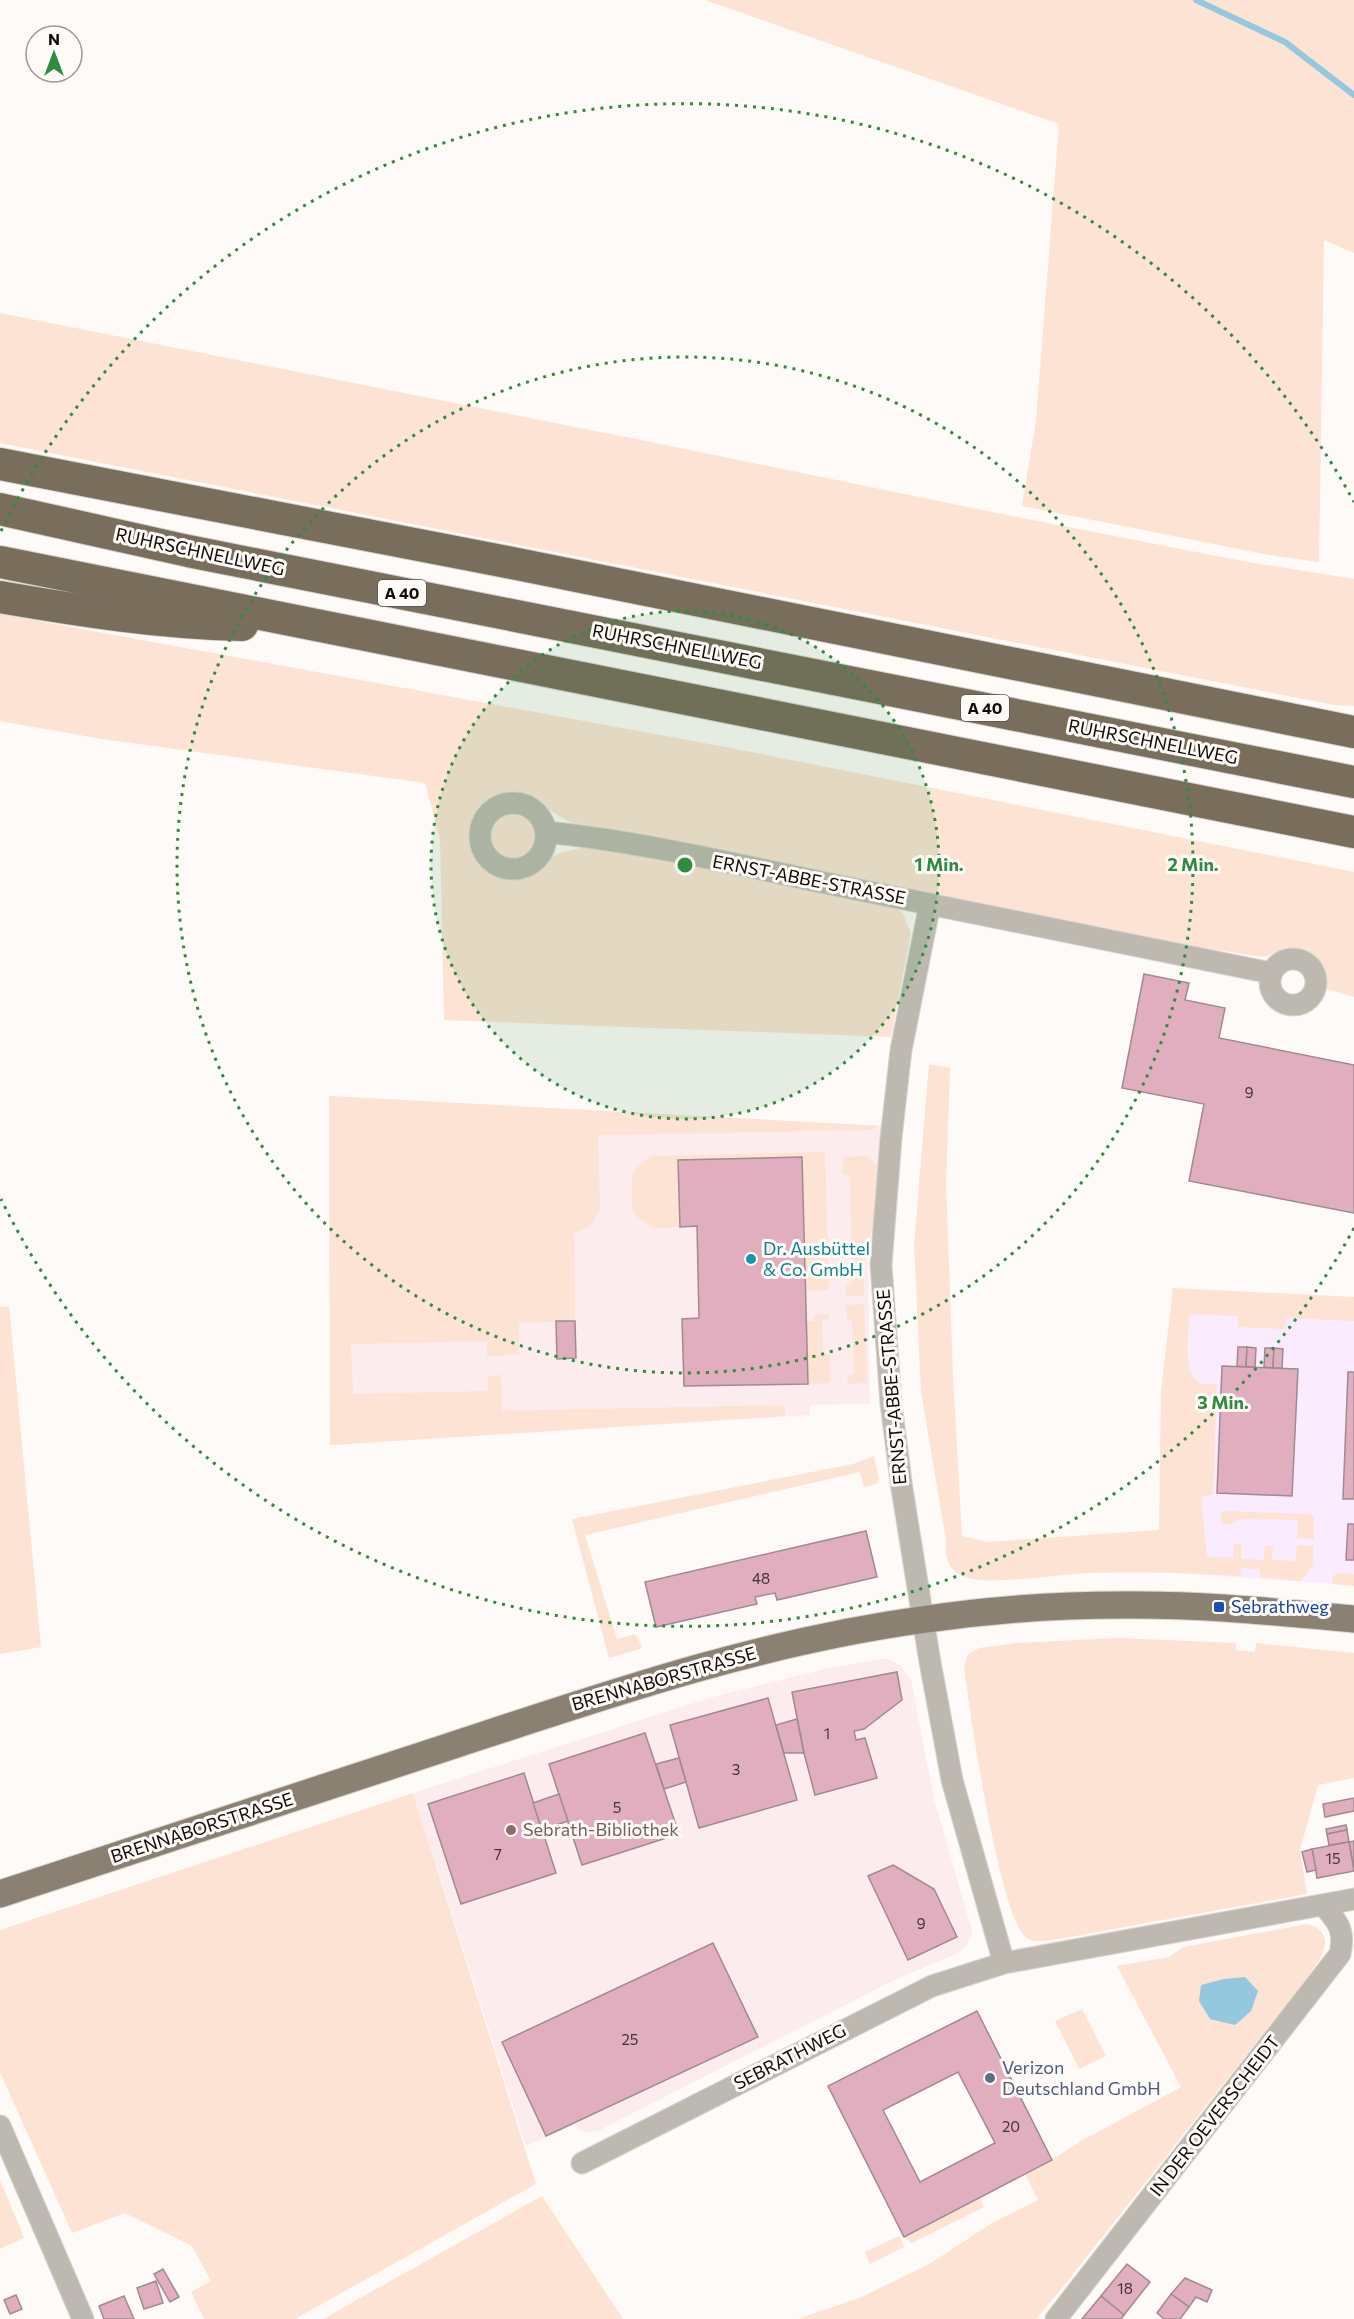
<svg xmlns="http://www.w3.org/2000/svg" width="1354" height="2319" font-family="Commissioner,sans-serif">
<rect width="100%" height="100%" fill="#fefaf7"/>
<g fill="#fdecee">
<path d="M 329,1096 L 882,1126 L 877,1233 L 868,1249 L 870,1404 L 810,1405 L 810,1415 L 330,1445 Z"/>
<path d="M 880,1659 L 887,1659 L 900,1665 L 911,1680 L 934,1799 L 971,1927 L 972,1933 L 967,1945 L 959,1953 L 896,1979 L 598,2131 L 585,2133 L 574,2125 L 526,2146 L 413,1793 L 713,1697 L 825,1669 Z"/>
</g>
<path fill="#faebfe" d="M 1175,1291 L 1354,1299 L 1354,1585 L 1162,1572 Z"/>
<g fill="#fce3d3">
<path d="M 705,0 L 1354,0 L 1354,253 L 1324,240 L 1319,562 L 1275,556 L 1022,506 L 1036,421 L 1059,124 Z"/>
<path d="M 0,313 L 641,440 L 982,510 L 1242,561 L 1354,579 L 1354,706 L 1334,705 L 0,443 Z"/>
<path d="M 0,614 L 731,748 L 1354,872 L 1354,997 L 1324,988 L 1320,965 L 1308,955 L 1281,952 L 1262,957 L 1198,947 L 569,822 L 543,806 L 515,796 L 487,804 L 472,826 L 474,850 L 489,871 L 516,879 L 557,854 L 588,846 L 649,855 L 891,905 L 903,913 L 911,934 L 891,1037 L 444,1020 L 440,839 L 425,783 L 102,739 L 0,721 Z"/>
<circle cx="513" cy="836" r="22"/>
<path d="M 929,1064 L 950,1068 L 946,1183 L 953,1376 L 962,1536 L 988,1542 L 1159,1530 L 1161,1391 L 1173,1288 L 1354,1297 L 1354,1321 L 1286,1318 L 1285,1329 L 1238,1327 L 1238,1316 L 1190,1314 C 1189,1332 1180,1378 1203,1384 C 1207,1385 1212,1384 1217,1384 L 1213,1495 L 1205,1495 L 1201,1499 L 1207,1557 L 1233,1558 L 1234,1544 L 1241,1545 L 1241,1559 L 1264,1560 L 1265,1546 L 1273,1546 L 1272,1560 L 1296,1561 L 1297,1545 L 1313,1546 L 1313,1564 L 1301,1581 L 1260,1577 L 1260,1569 L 1241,1568 L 1240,1576 C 1190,1573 1139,1571 1088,1573 C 1060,1574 988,1586 965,1577 C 948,1571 944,1556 946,1540 L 921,1392 L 914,1245 Z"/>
<path d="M 329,1096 L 882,1126 L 869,1130 L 598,1135 L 600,1208 C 595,1224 589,1229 574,1232 L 575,1321 L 519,1323 L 519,1355 L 487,1356 L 487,1341 L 351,1344 L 353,1394 L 488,1391 L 488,1376 L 501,1375 L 502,1411 L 785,1405 L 785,1416 L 330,1445 Z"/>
<path d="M 825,1152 L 829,1290 L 805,1291 L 802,1157 L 680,1227 L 652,1228 L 636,1216 L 632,1207 L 632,1176 L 636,1167 L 652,1156 Z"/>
<path d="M 867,1156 L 877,1165 L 875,1226 L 863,1246 L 864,1296 L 846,1296 L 846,1285 L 852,1284 L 850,1175 L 843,1175 L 843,1157 Z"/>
<path d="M 864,1304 L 867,1383 L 848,1384 L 847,1375 L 854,1374 L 852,1320 L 847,1320 L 846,1305 Z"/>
<path d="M 9,1306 L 41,1647 L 0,1654 L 0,1307 Z"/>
<path d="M 829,1314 L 829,1319 L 822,1320 L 823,1355 L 830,1355 L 830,1383 L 808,1384 L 806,1321 L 814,1321 L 814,1315 Z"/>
<path d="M 874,1456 L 879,1479 L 877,1484 L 864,1487 L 860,1472 L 585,1535 L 617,1639 L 635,1634 L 642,1646 L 640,1649 L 609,1658 L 572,1519 L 853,1464 Z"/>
<path d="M 1225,1511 L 1309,1514 L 1314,1517 L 1314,1539 L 1297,1538 L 1298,1520 L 1241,1519 L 1228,1525 L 1223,1523 L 1220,1514 Z"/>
<path d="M 1337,1573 L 1354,1574 L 1354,1586 L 1332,1584 L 1333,1576 Z"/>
<path d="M 1118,1638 L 1236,1643 L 1236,1650 L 1255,1652 L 1256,1643 L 1354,1653 L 1354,1778 L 1318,1785 L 1300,1850 L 1307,1894 L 1059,1939 C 1049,1940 1036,1944 1027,1938 C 1000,1922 969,1707 964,1666 L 968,1654 L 979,1648 L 1017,1643 Z"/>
<path d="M 413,1793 L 536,2184 L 295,2319 L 204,2319 L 191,2292 L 211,2281 L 192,2246 L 125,2213 L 72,2233 L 0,2072 L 0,1930 Z"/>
<path d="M 1307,1924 C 1345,1935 1313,1968 1300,1987 L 1058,2293 L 1036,2319 L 798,2319 L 862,2297 L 931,2263 L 992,2223 L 1038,2200 L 1025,2174 L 1052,2160 L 1081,2141 L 1181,2087 L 1117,1966 L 1169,1957 L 1184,1947 Z"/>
<path d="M 1082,2009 L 1106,2056 L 1079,2069 L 1055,2021 Z"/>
<path d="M 0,2180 L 24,2238 L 0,2249 Z"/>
<path d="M 542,2196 L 623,2319 L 323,2319 Z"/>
<path d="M 980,2198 L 984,2207 L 912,2243 L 904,2237 Z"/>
<path d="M 899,2236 L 904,2247 L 870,2264 L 865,2252 Z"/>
</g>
<path fill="#93c8de" d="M 1245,1977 L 1258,1991 L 1251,2011 L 1235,2025 L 1210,2019 L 1199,2001 L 1201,1985 L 1224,1979 Z"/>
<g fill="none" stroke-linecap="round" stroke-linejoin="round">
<path stroke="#93c8de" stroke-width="6" d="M 1196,0 L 1285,42 L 1354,95"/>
</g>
<g fill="#e1aec0" stroke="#a08a91" stroke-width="1.5" fill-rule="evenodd">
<path d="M 1144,974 L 1189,983 L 1185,1000 L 1225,1008 L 1219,1038 L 1354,1065 L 1354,1213 L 1189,1181 L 1204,1104 L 1122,1088 Z"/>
<path d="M 802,1157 L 808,1384 L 684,1386 L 682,1319 L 699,1318 L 697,1226 L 680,1227 L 678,1160 Z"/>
<path d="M 556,1321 L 575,1321 L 576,1358 L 557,1359 Z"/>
<path d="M 1238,1347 L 1247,1347 L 1246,1367 L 1237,1366 Z"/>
<path d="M 1247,1347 L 1256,1348 L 1255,1367 L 1246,1367 Z"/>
<path d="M 1265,1348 L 1274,1348 L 1273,1368 L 1264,1367 Z"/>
<path d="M 1274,1348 L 1283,1349 L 1282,1368 L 1273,1368 Z"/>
<path d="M 1222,1366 L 1298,1369 L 1292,1496 L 1217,1493 Z"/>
<path d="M 1348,1372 L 1354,1372 L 1354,1499 L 1343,1499 Z"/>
<path d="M 1348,1524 L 1354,1524 L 1354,1560 L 1346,1560 Z"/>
<path d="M 866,1531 L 877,1577 L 777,1600 L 775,1593 L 755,1597 L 757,1604 L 656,1627 L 645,1582 Z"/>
<path d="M 897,1672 L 902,1700 L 864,1729 L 854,1731 L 856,1740 L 865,1738 L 877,1778 L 815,1795 L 804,1753 L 792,1692 Z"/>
<path d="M 768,1698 L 797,1800 L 699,1828 L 670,1725 Z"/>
<path d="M 797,1719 L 804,1753 L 784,1753 L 776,1725 Z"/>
<path d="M 645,1733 L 679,1834 L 582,1865 L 549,1764 Z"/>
<path d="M 679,1758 L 686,1782 L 664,1789 L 656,1764 Z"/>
<path d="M 524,1773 L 556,1873 L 461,1904 L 428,1804 Z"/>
<path d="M 559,1794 L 568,1821 L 542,1830 L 533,1803 Z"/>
<path d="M 1354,1798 L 1354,1811 L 1325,1817 L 1323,1804 Z"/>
<path d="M 1346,1825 L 1347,1830 L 1327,1834 L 1326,1829 Z"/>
<path d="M 1347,1830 L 1349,1842 L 1329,1845 L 1327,1834 Z"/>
<path d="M 1354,1841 L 1354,1868 L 1349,1842 Z"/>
<path d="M 1349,1842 L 1354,1871 L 1317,1878 L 1312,1849 Z"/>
<path d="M 1312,1849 L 1316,1870 L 1307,1872 L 1302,1852 Z"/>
<path d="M 893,1865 L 934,1889 L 957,1937 L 908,1960 L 868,1876 Z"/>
<path d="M 713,1943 L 758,2037 L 546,2136 L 502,2042 Z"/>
<path d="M 977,2011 L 1052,2160 L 904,2237 L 828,2086 ZM 958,2072 L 995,2143 L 920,2182 L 883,2110 Z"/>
<path d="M 1127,2264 L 1150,2282 L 1124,2315 L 1101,2296 Z"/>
<path d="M 163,2269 L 179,2297 L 170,2302 L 154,2274 Z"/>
<path d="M 1185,2278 L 1212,2290 L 1207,2302 L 1196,2297 L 1189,2307 L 1171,2294 Z"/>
<path d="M 156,2281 L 163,2303 L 144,2309 L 137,2288 Z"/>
<path d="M 1171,2294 L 1189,2307 L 1180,2319 L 1164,2319 L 1157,2313 Z"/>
<path d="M 16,2295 L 22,2309 L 10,2314 L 4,2300 Z"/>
<path d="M 124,2296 L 134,2319 L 104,2319 L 99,2306 Z"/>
<path d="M 1101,2296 L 1124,2315 L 1121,2319 L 1082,2319 Z"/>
</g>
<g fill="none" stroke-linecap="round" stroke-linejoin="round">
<defs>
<g id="minor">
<circle cx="513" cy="836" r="33"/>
<path d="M 546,832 C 645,842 743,866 840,886 C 984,915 1128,943 1271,973"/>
<path d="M 930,904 L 901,1050 L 891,1138 L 881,1265 L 891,1404 L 902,1489 L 930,1662 L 952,1780 L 1004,1963"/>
<circle cx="1293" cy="982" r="23"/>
<path d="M 0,2126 L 83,2319"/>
<path d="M 582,2163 L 932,1986 L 1004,1963 L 1354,1899"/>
<path d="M 1056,2319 L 1340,1954 C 1345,1931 1339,1923 1324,1906"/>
</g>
<path id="major" d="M 0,1894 C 153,1844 307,1793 460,1743 C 612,1693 761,1642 920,1620 C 987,1610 1055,1605 1123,1605 C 1200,1604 1277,1612 1354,1619"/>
<g id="highway">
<path d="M 0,464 L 507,562 L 1354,732"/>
<path d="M 0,509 L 188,551 L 1354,782"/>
<path d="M 0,562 L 1354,832"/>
<path d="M 0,597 C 81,611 160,623 242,625"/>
</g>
</defs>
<use href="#minor" stroke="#d8d4d1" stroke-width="23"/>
<use href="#major" stroke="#d8d4d1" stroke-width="29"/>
<use href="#highway" stroke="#d8d4d1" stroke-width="34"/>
<use href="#minor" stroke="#beb9b0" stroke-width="21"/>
<use href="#major" stroke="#8b8173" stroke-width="27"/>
<use href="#highway" stroke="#796d5c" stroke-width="32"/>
</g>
<circle cx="685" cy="865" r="254" fill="#2e8c3f" fill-opacity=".12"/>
<g fill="none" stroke="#2e8c3f" stroke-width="3" stroke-dasharray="3 6">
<circle cx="685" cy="865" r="254"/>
<circle cx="685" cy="865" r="508"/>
<path d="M1354 1228A761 761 0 0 1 1 1199M1 531A761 761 0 0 1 1354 502"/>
</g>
<circle fill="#0f9aa8" stroke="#fefaf7" stroke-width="2" cx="751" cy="1259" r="6"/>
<rect fill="#1a4fb4" stroke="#fefaf7" stroke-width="2" x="1213" y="1601" width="12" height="12" rx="3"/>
<circle fill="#8d6e63" stroke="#fefaf7" stroke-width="2" cx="511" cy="1830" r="6"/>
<circle fill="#5c6f8a" stroke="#fefaf7" stroke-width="2" cx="990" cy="2078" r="6"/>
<g text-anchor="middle" stroke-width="6" stroke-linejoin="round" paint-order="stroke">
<g font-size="15" fill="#453335">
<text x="1249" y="1098">9</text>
<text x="761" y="1584">48</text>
<text x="827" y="1739">1</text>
<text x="736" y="1775">3</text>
<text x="617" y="1813">5</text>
<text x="498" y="1860">7</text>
<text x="1333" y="1864">15</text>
<text x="921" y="1929">9</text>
<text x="630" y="2045">25</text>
<text x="1011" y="2132">20</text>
<text x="1125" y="2294">18</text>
</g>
<g fill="#fefaf7" stroke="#58524f" stroke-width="1.5">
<rect x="378" y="580" width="48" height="26" rx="4.5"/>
<rect x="961" y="695" width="48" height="26" rx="4.5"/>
</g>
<g font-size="16" font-weight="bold" fill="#110a07">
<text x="402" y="599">A 40</text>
<text x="985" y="714">A 40</text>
</g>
<g font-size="18" fill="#110a07" stroke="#fefaf7">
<text transform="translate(200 552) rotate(12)" y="6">RUHRSCHNELLWEG</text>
<text transform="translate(677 647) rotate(11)" y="6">RUHRSCHNELLWEG</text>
<text transform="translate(1153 742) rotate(11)" y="6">RUHRSCHNELLWEG</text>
<text transform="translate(809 880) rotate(11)" y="6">ERNST-ABBE-STRASSE</text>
<text transform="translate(892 1387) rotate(-95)" y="6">ERNST-ABBE-STRASSE</text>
<text transform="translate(664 1679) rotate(-16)" y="6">BRENNABORSTRASSE</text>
<text transform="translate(202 1828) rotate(-18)" y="6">BRENNABORSTRASSE</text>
<text transform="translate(790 2057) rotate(-27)" y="6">SEBRATHWEG</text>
<text transform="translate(1215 2116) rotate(-52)" y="6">IN DER OEVERSCHEIDT</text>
</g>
<g font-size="18" fill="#0d838f" stroke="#fefaf7" text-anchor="start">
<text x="763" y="1255">Dr. Ausbüttel<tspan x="763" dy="21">&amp; Co. GmbH</tspan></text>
</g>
<g font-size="18" fill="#164399" stroke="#fefaf7" text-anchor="start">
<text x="1231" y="1613">Sebrathweg</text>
</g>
<g font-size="18" fill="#785e54" stroke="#fefaf7" text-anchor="start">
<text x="523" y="1836">Sebrath-Bibliothek</text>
</g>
<g font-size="18" fill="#4e5e75" stroke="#fefaf7" text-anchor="start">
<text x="1002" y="2074">Verizon<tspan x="1002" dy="21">Deutschland GmbH</tspan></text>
</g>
</g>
<circle cx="685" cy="865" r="9" fill="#2e8c3f" stroke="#fefaf7" stroke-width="3"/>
<g font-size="18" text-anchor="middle" font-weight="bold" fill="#2e8c3f" stroke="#fefaf7" stroke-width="6" stroke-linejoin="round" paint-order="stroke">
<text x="939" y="871">1 Min.</text>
<text x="1193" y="871">2 Min.</text>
<text x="1223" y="1409">3 Min.</text>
</g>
<g transform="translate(54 54)"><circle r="28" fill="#fefaf7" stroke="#9f9a97" stroke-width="1.5"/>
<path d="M0-4.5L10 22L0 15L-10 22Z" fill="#2e8c3f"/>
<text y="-9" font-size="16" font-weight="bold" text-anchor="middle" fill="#110a07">N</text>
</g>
</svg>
